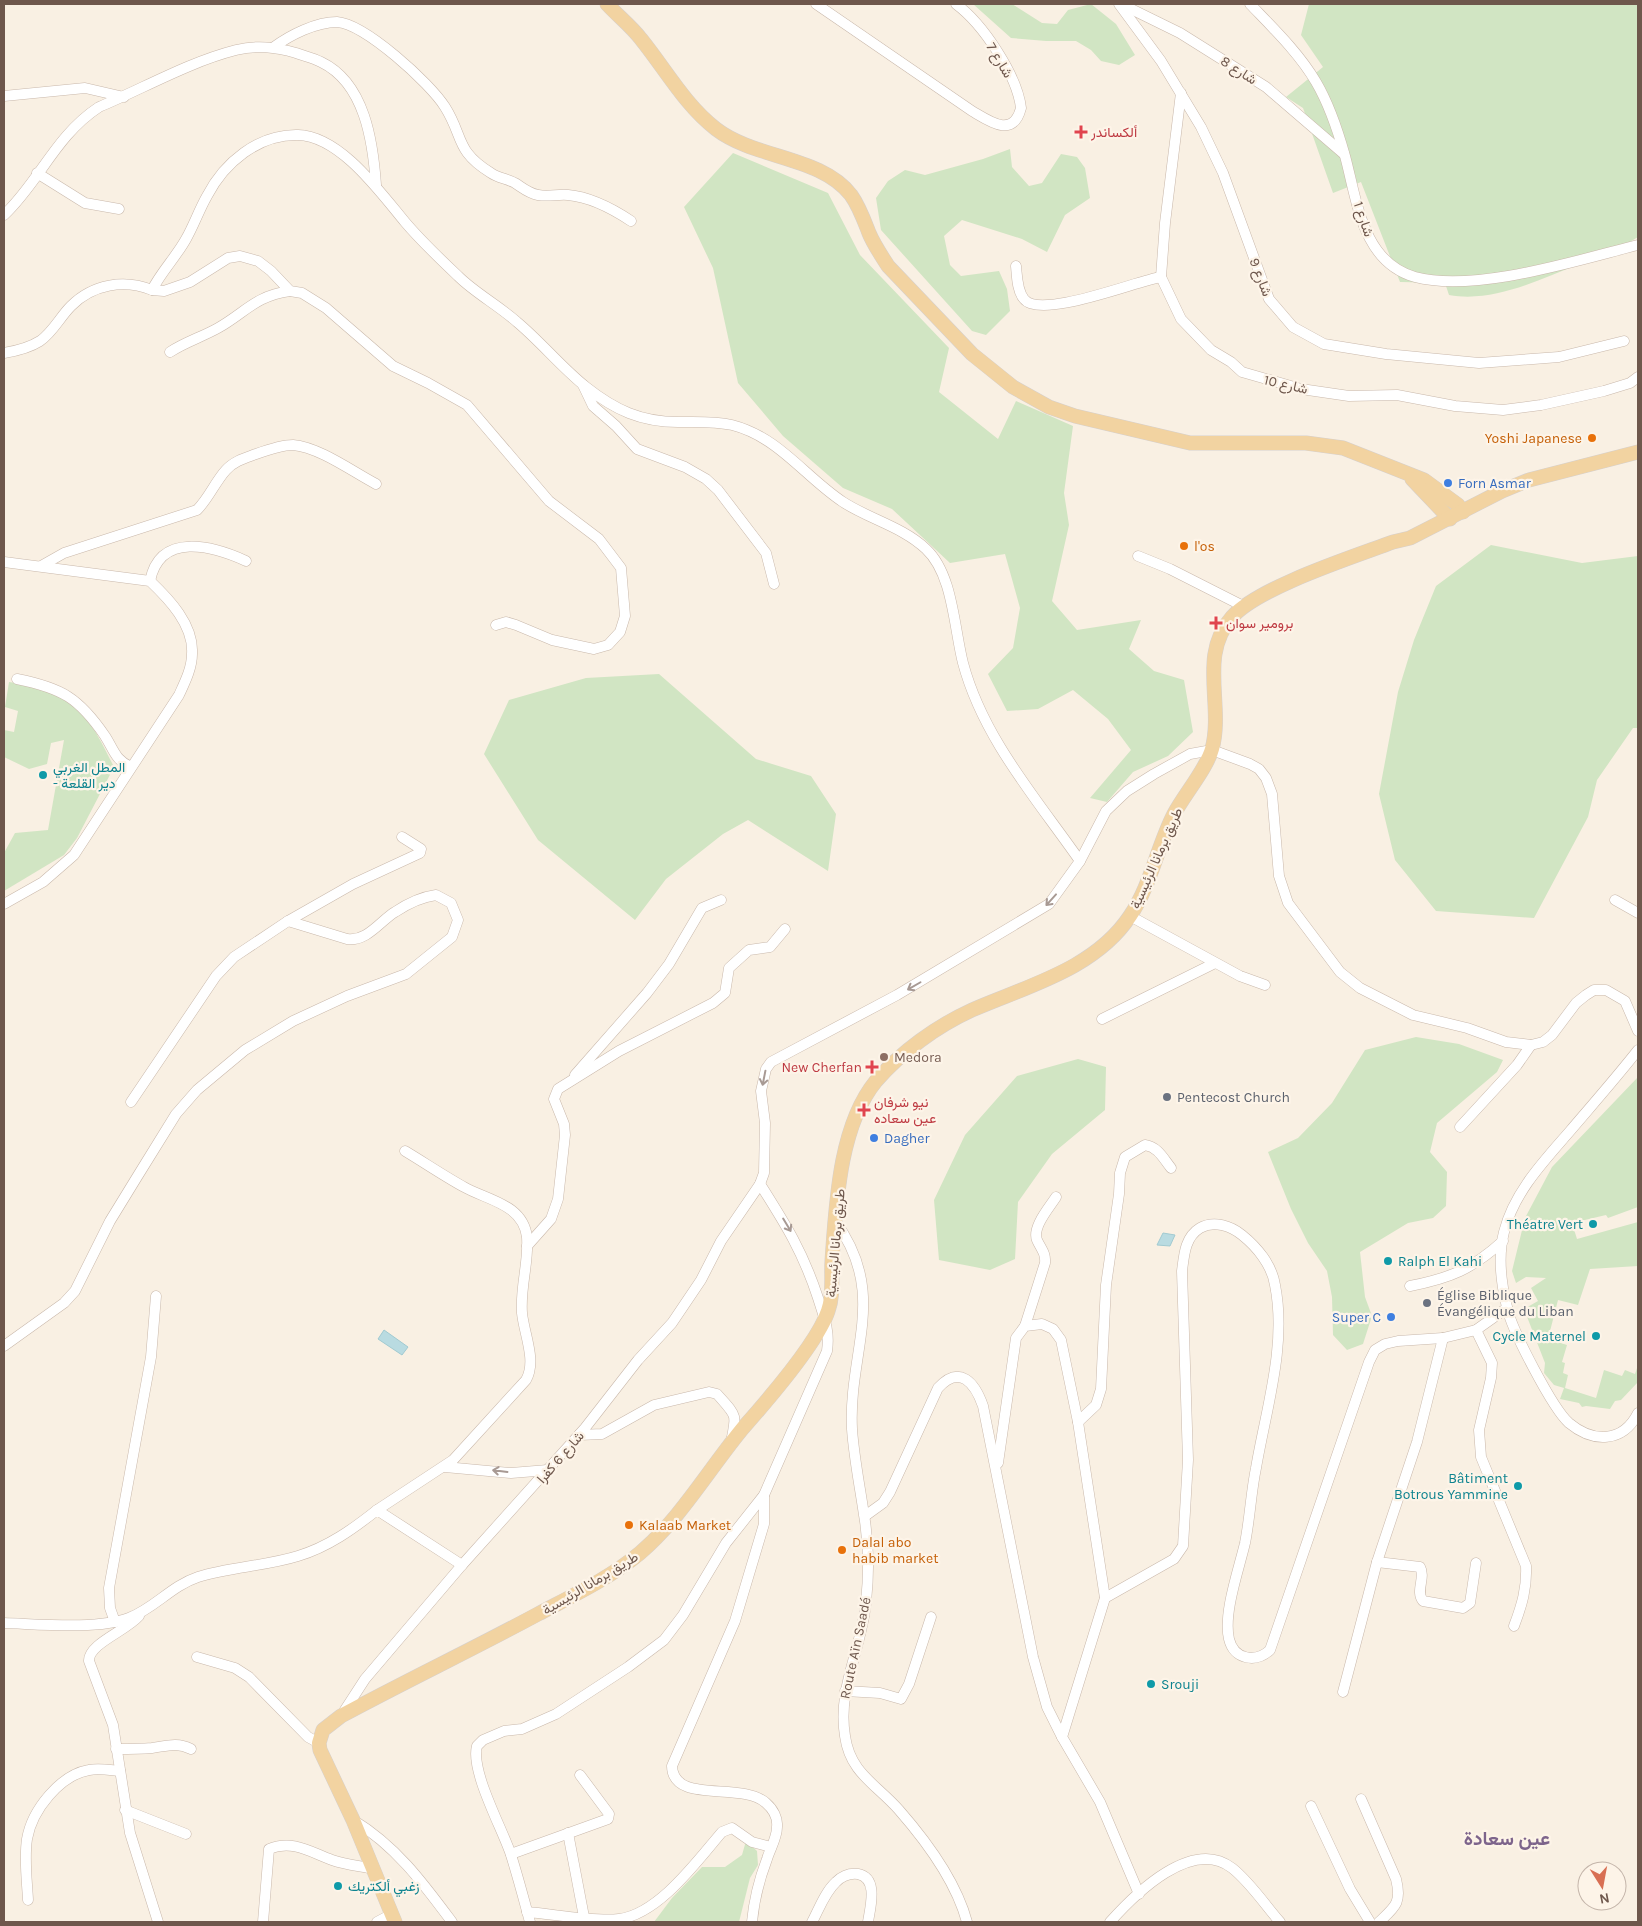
<svg xmlns="http://www.w3.org/2000/svg" width="1642" height="1926" font-family="Karla,Vazirmatn,sans-serif">
<rect width="100%" height="100%" fill="#f9f0e3"/>
<g fill="#d1e5c3">
<path d="M 973,4 L 1012,4 L 1042,23 L 1057,24 L 1068,10 L 1091,4 L 1116,24 L 1135,55 L 1119,65 L 1101,61 L 1091,50 L 1076,41 L 1046,41 L 1011,38 Z"/>
<path d="M 1309,4 L 1638,4 L 1638,237 C 1620,249 1599,256 1579,264 C 1539,280 1493,303 1449,295 L 1445,283 L 1400,282 L 1361,182 L 1333,193 L 1303,108 L 1286,97 L 1323,67 L 1301,35 Z"/>
<path d="M 1010,149 L 1012,167 L 1029,186 L 1042,183 L 1061,154 L 1077,157 L 1085,168 L 1090,198 L 1065,215 L 1047,252 L 1022,239 L 962,220 L 944,236 L 950,265 L 961,276 L 999,271 L 1007,289 L 1010,311 L 986,335 L 972,331 L 881,230 L 876,198 L 888,181 L 905,170 L 925,175 L 983,159 Z"/>
<path d="M 733,153 L 828,193 L 860,255 L 949,348 L 939,392 L 998,439 L 1016,401 L 1073,426 L 1064,493 L 1069,525 L 1052,601 L 1077,630 L 1141,620 L 1129,649 L 1154,671 L 1184,680 L 1193,732 L 1168,756 L 1133,772 L 1107,802 L 1090,798 L 1131,750 L 1108,719 L 1073,690 L 1038,709 L 1007,711 L 988,674 L 1013,648 L 1020,608 L 1005,554 L 950,563 L 892,509 L 843,488 L 783,436 L 738,383 L 713,268 L 684,207 Z"/>
<path d="M 1491,545 L 1582,563 L 1638,556 L 1638,728 L 1633,728 L 1597,780 L 1588,817 L 1534,918 L 1436,911 L 1395,860 L 1379,794 L 1398,692 L 1414,640 L 1436,586 Z"/>
<path d="M 659,674 L 756,759 L 811,776 L 836,814 L 828,871 L 748,820 L 723,834 L 666,879 L 635,920 L 538,840 L 484,754 L 509,700 L 586,678 Z"/>
<path d="M 9,682 C 22,684 39,685 52,690 C 84,704 99,737 114,767 L 77,838 L 64,855 L 4,891 L 4,853 L 15,833 L 48,830 L 64,740 L 51,743 L 47,764 L 29,769 L 4,757 L 4,730 L 14,732 L 18,711 L 5,707 Z"/>
<path d="M 1416,1037 L 1459,1044 L 1503,1060 L 1497,1072 L 1437,1123 L 1430,1152 L 1447,1172 L 1446,1206 L 1433,1218 L 1408,1223 L 1360,1252 L 1365,1297 L 1372,1316 L 1363,1344 L 1347,1350 L 1333,1335 L 1332,1297 L 1327,1271 L 1308,1243 L 1291,1209 L 1268,1152 L 1298,1138 L 1332,1103 L 1365,1050 Z"/>
<path d="M 1078,1059 L 1106,1067 L 1105,1110 L 1052,1154 L 1018,1202 L 1015,1259 L 990,1270 L 939,1260 L 934,1200 L 965,1135 L 1017,1076 Z"/>
<path d="M 1638,1077 L 1638,1207 L 1608,1218 L 1606,1215 L 1572,1223 L 1577,1239 L 1638,1222 L 1638,1266 L 1590,1269 L 1578,1305 L 1558,1300 L 1548,1339 L 1567,1345 L 1562,1362 L 1565,1363 L 1563,1373 L 1568,1375 L 1565,1388 L 1596,1398 L 1604,1370 L 1622,1376 L 1625,1370 L 1635,1374 L 1638,1365 L 1638,1382 L 1621,1400 L 1615,1401 L 1610,1409 L 1586,1406 L 1582,1407 L 1579,1403 L 1560,1399 L 1564,1388 L 1554,1385 L 1544,1373 L 1545,1363 L 1524,1309 L 1538,1301 L 1531,1288 L 1546,1278 L 1526,1277 L 1516,1283 L 1512,1271 L 1525,1218 L 1552,1167 Z"/>
<path d="M 746,1841 L 757,1851 L 758,1865 L 750,1878 L 739,1922 L 654,1922 L 672,1898 L 702,1867 L 725,1867 L 742,1855 Z"/>
</g>
<g fill="#b9dbe1" stroke="#a1cad1">
<path d="M 1163,1233 L 1175,1235 L 1170,1246 L 1157,1245 Z"/>
<path d="M 384,1330 L 408,1347 L 402,1355 L 378,1339 Z"/>
</g>
<g fill="none" stroke-linecap="round" stroke-linejoin="round">
<defs>
<g id="minor">
<path d="M 816,4 L 972,111 C 989,121 1013,139 1021,108 C 1017,75 983,24 956,4"/>
<path d="M 1119,4 L 1161,61 L 1201,127 L 1223,173 L 1269,299 L 1293,327 L 1324,344 L 1386,354 L 1479,363 L 1559,357 L 1624,341"/>
<path d="M 1121,4 L 1180,33 L 1266,87 L 1344,154"/>
<path d="M 1250,4 C 1273,28 1299,53 1316,82 C 1329,104 1338,131 1345,156 C 1357,200 1362,262 1415,277 C 1475,293 1578,260 1638,245"/>
<path d="M 274,47 C 290,35 316,22 337,22 C 365,24 430,83 445,107 C 464,137 455,151 491,173 C 498,178 508,179 515,183 C 523,188 528,193 538,195 C 549,197 558,194 568,195 C 591,197 613,209 631,221"/>
<path d="M 1181,93 L 1165,223 L 1161,277 L 1181,319 L 1211,350 L 1231,362 L 1242,372 L 1301,389 L 1349,396 L 1397,395 L 1455,406 L 1503,410 L 1541,405 L 1604,391 L 1630,383 L 1638,377"/>
<path d="M 4,96 L 85,88 L 124,97"/>
<path d="M 37,173 L 85,203 L 119,209"/>
<path d="M 4,215 C 40,181 55,136 99,107 C 144,88 189,62 236,50 C 257,45 275,47 296,53 C 304,56 313,58 321,62 C 365,83 373,142 376,185"/>
<path d="M 1016,266 C 1017,276 1017,291 1024,299 C 1040,320 1136,281 1161,277"/>
<path d="M 170,352 C 185,342 202,337 218,328 C 246,312 255,296 290,291"/>
<path d="M 4,353 C 16,351 29,348 40,341 C 53,332 60,317 71,306 C 93,284 124,279 152,290"/>
<path d="M 583,385 L 593,406 L 616,426 L 637,449 L 685,467 L 706,479 L 718,490 L 766,553 L 774,584"/>
<path d="M 1138,556 L 1170,569 L 1243,606"/>
<path d="M 4,562 L 150,581 C 169,599 194,625 192,654 C 192,668 185,682 179,695 L 74,855 L 43,882 L 4,904"/>
<path d="M 41,566 L 64,553 L 197,510 C 209,498 215,482 226,470 C 234,461 245,458 256,454 C 267,450 281,445 293,445 C 319,447 353,472 376,484"/>
<path d="M 150,581 C 160,531 213,546 246,561"/>
<path d="M 496,625 L 506,622 L 516,625 L 552,640 L 594,649 L 608,645 L 620,632 L 625,616 L 621,568 L 599,539 L 549,501 L 467,405 L 428,383 L 393,366 L 326,308 L 302,293 L 290,291 L 271,271 L 258,261 L 240,256 L 228,258 L 190,282 L 164,291 L 152,290 C 161,272 176,257 186,239 C 194,225 199,210 207,196 C 224,163 258,134 298,135 C 340,136 380,192 405,222 C 421,241 440,259 458,276 C 475,293 498,305 517,322 C 541,342 561,367 586,387 C 615,410 641,422 678,422 C 697,422 715,421 732,425 C 779,437 805,477 843,502 C 869,519 903,527 926,549 C 953,574 954,628 963,663 C 983,738 1036,798 1080,861"/>
<path d="M 17,679 C 62,688 79,698 105,736 C 114,750 115,760 131,767"/>
<path d="M 1615,900 L 1638,913"/>
<path d="M 1130,916 L 1240,976 L 1265,985"/>
<path d="M 1102,1019 L 1215,963"/>
<path d="M 1638,1050 C 1616,1078 1593,1104 1570,1131 C 1544,1161 1514,1192 1504,1232 C 1498,1255 1501,1283 1507,1307 C 1511,1329 1553,1409 1569,1423 C 1593,1443 1623,1443 1638,1413"/>
<path d="M 575,1075 L 647,993 L 669,964 L 702,908 L 721,900"/>
<path d="M 131,1102 L 216,976 L 234,957 L 288,921 L 353,884 L 420,853 L 421,849 L 402,837"/>
<path d="M 1460,1127 L 1517,1065 L 1531,1045"/>
<path d="M 835,1221 C 889,1294 848,1351 852,1429 C 854,1458 860,1487 864,1515 C 869,1544 869,1574 866,1602 C 862,1648 837,1689 845,1736 C 850,1773 876,1784 899,1810 C 927,1842 956,1881 967,1922"/>
<path d="M 527,1246 L 551,1219 L 558,1199 L 565,1135 L 564,1124 L 554,1099 L 558,1089 L 619,1051 L 713,1003 L 725,993 L 729,968 L 749,950 L 770,947 L 785,929"/>
<path d="M 1410,1286 C 1451,1278 1472,1269 1503,1241"/>
<path d="M 1025,1326 L 1045,1263 C 1046,1253 1041,1249 1037,1240 C 1032,1227 1049,1208 1056,1197"/>
<path d="M 1476,1330 L 1492,1363 L 1491,1378 L 1479,1430 L 1481,1457 L 1526,1566 C 1527,1588 1522,1605 1514,1626"/>
<path d="M 4,1346 L 64,1303 L 75,1291 L 110,1221 L 137,1177 L 176,1114 L 197,1090 L 245,1050 L 293,1021 L 347,996 L 406,974 L 452,937 L 458,920 L 451,903 L 436,895 C 421,897 407,904 395,912 C 380,921 367,942 347,939 L 288,921"/>
<path d="M 1078,1422 L 1096,1405 L 1101,1389 L 1106,1285 L 1119,1194 L 1120,1173 L 1125,1157 L 1145,1145 C 1158,1147 1163,1158 1171,1168"/>
<path d="M 579,1435 L 602,1434 L 654,1405 L 709,1392 L 717,1394 C 737,1417 737,1413 731,1442"/>
<path d="M 998,1463 L 1016,1338 L 1025,1326 L 1042,1324 L 1053,1329 L 1061,1340 L 1078,1422 L 1105,1598"/>
<path d="M 445,1467 L 511,1473 L 548,1470"/>
<path d="M 377,1510 L 453,1460 L 526,1380 C 537,1361 524,1334 522,1313 C 520,1287 529,1262 527,1237 C 523,1204 487,1200 464,1187 C 444,1176 425,1163 405,1151"/>
<path d="M 865,1516 L 883,1503 L 890,1492 L 938,1388 C 960,1364 975,1383 983,1406 L 1033,1657 L 1047,1707 L 1062,1737"/>
<path d="M 1377,1562 L 1420,1567 C 1426,1578 1415,1591 1423,1601 L 1463,1608 L 1470,1603 L 1476,1563"/>
<path d="M 139,1616 C 126,1631 88,1644 89,1661 L 113,1725 L 130,1833 L 158,1922"/>
<path d="M 115,1622 L 110,1608 L 109,1588 L 151,1357 L 156,1296"/>
<path d="M 4,1623 C 38,1624 97,1630 129,1618 C 155,1608 171,1586 198,1577 C 230,1567 266,1566 298,1556 C 328,1547 353,1529 377,1510 L 462,1565"/>
<path d="M 197,1657 L 235,1668 L 249,1677 L 308,1737 L 319,1743"/>
<path d="M 845,1691 L 880,1693 L 901,1699 L 909,1684 L 931,1617"/>
<path d="M 1343,1692 L 1377,1562 L 1417,1442 L 1443,1338"/>
<path d="M 341,1716 L 365,1679 L 462,1565 L 585,1428 L 638,1360 L 672,1323 L 701,1280 L 721,1241 L 760,1184 L 764,1173 L 765,1123 L 761,1091 L 766,1069 L 771,1062 L 897,995 L 1049,904 L 1080,861 L 1106,811 L 1127,791 L 1154,774 L 1190,754 L 1212,750 L 1250,764 L 1259,769 L 1266,778 L 1272,794 L 1279,876 L 1288,903 L 1340,972 L 1360,988 L 1413,1015 L 1467,1028 L 1506,1042 L 1531,1045 L 1543,1042 L 1552,1035 L 1576,1003 L 1586,995 L 1594,990 L 1606,990 L 1625,1001 L 1638,1031"/>
<path d="M 116,1749 C 128,1749 140,1749 152,1748 C 167,1746 177,1742 191,1749"/>
<path d="M 1361,1799 L 1396,1879 C 1402,1903 1395,1907 1379,1922"/>
<path d="M 1311,1806 L 1350,1889 L 1370,1922"/>
<path d="M 125,1810 L 186,1834"/>
<path d="M 353,1820 C 396,1846 423,1883 452,1922"/>
<path d="M 568,1833 L 584,1917"/>
<path d="M 511,1854 L 608,1819 L 609,1814 L 580,1775"/>
<path d="M 1139,1894 L 1100,1802 L 1062,1737 L 1105,1598 L 1174,1559 L 1183,1546 L 1188,1460 L 1182,1271 C 1184,1255 1185,1237 1200,1228 C 1214,1220 1231,1226 1242,1235 C 1257,1247 1272,1265 1275,1285 C 1287,1345 1266,1409 1256,1468 C 1251,1492 1250,1518 1245,1543 C 1239,1569 1223,1613 1229,1639 C 1234,1660 1256,1663 1270,1650 L 1369,1362 L 1375,1350 L 1385,1344 L 1398,1341 L 1443,1338 L 1476,1330 L 1507,1308"/>
<path d="M 28,1900 C 27,1880 24,1859 27,1839 C 32,1810 60,1775 89,1770 C 99,1768 109,1770 120,1771"/>
<path d="M 527,1912 C 553,1914 594,1922 619,1919 C 659,1914 697,1861 722,1832 L 732,1828 L 752,1842 L 771,1847"/>
<path d="M 263,1922 L 269,1849 C 293,1839 312,1853 332,1860 C 346,1865 361,1866 374,1869"/>
<path d="M 377,1922 L 392,1914"/>
<path d="M 530,1922 C 524,1900 518,1877 511,1855 C 503,1830 470,1771 477,1746 L 483,1740 L 504,1731 L 522,1729 L 556,1714 L 628,1667 L 664,1640 L 683,1615 L 726,1543 L 764,1495 L 827,1351 C 830,1331 824,1317 818,1298 C 803,1252 786,1225 760,1184"/>
<path d="M 752,1922 C 754,1900 759,1880 767,1859 C 770,1849 777,1838 777,1827 C 778,1818 773,1809 766,1803 C 741,1781 673,1805 672,1766 L 735,1621 L 764,1524 L 764,1495"/>
<path d="M 812,1922 C 819,1909 825,1892 836,1882 C 842,1876 850,1873 858,1874 C 879,1878 870,1908 868,1922"/>
<path d="M 1110,1922 C 1135,1894 1192,1837 1232,1868 C 1250,1882 1265,1905 1280,1922"/>
</g>
<g id="major">
<path d="M 607,4 C 618,16 631,26 641,39 C 666,70 685,105 716,129 C 755,159 821,156 851,195 C 859,206 864,220 869,233 C 874,245 881,255 888,266 L 972,354 L 1013,387 L 1049,407 L 1075,416 L 1190,443 L 1306,443 L 1343,448 L 1424,480 L 1458,505 L 1463,512"/>
<path d="M 1412,479 L 1450,519"/>
<path d="M 395,1922 L 353,1820 L 320,1750 L 319,1743 L 323,1730 L 341,1716 C 406,1681 473,1649 538,1614 C 572,1596 610,1578 640,1553 C 681,1518 709,1469 743,1428 C 766,1402 818,1342 828,1311 C 834,1295 831,1277 832,1261 C 836,1205 839,1126 876,1081 C 901,1052 937,1026 972,1010 C 1027,986 1095,969 1130,916 C 1151,885 1157,847 1174,814 C 1184,795 1207,768 1212,749 C 1224,705 1198,655 1232,617 C 1259,587 1353,557 1393,542 L 1410,538 L 1502,491 L 1529,480 L 1638,452"/>
</g>
</defs>
<use href="#minor" stroke="#c9b8ab" stroke-width="11"/>
<use href="#major" stroke="#d6d0cd" stroke-width="15"/>
<use href="#minor" stroke="#fff" stroke-width="10"/>
<use href="#major" stroke="#f2d3a1" stroke-width="14"/>
</g>
<defs><path id="oneway-shaft" d="M-6 0H5M1.5-3L5.5 0L1.5 3" fill="none" stroke-width="1.6" stroke-linecap="round" stroke-linejoin="round" transform="scale(1.25)"/></defs>
<g stroke="#a89a94">
<use href="#oneway-shaft" transform="translate(1051 900) rotate(132)"/>
<use href="#oneway-shaft" transform="translate(914 986) rotate(150)"/>
<use href="#oneway-shaft" transform="translate(764 1078) rotate(101)"/>
<use href="#oneway-shaft" transform="translate(787 1225) rotate(59)"/>
<use href="#oneway-shaft" transform="translate(500 1471) rotate(-173)"/>
</g>
<g fill="#e0444e" stroke="#fdf4e8" stroke-width="2">
<path d="M1078.5 124.5h5v5h5v5h-5v5h-5v-5h-5v-5h5z"/>
<path d="M1213.5 615.5h5v5h5v5h-5v5h-5v-5h-5v-5h5z"/>
<path d="M869.5 1059.5h5v5h5v5h-5v5h-5v-5h-5v-5h5z"/>
<path d="M861.5 1102.5h5v5h5v5h-5v5h-5v-5h-5v-5h5z"/>
</g>
<g fill="#e8710a" stroke="#fdf4e8" stroke-width="2">
<circle cx="1592" cy="438" r="5"/>
<circle cx="1184" cy="546" r="5"/>
<circle cx="629" cy="1525" r="5"/>
<circle cx="842" cy="1550" r="5"/>
</g>
<g fill="#3f7fe0" stroke="#fdf4e8" stroke-width="2">
<circle cx="1448" cy="483" r="5"/>
<circle cx="874" cy="1138" r="5"/>
<circle cx="1391" cy="1317" r="5"/>
</g>
<g fill="#0f9aa8" stroke="#fdf4e8" stroke-width="2">
<circle cx="43" cy="775" r="5"/>
<circle cx="1593" cy="1224" r="5"/>
<circle cx="1388" cy="1261" r="5"/>
<circle cx="1596" cy="1336" r="5"/>
<circle cx="1518" cy="1486" r="5"/>
<circle cx="1151" cy="1684" r="5"/>
<circle cx="338" cy="1886" r="5"/>
</g>
<circle fill="#8d6e63" stroke="#fdf4e8" stroke-width="2" cx="884" cy="1057" r="5"/>
<g fill="#6b7280" stroke="#fdf4e8" stroke-width="2">
<circle cx="1167" cy="1097" r="5"/>
<circle cx="1427" cy="1303" r="5"/>
</g>
<g text-anchor="middle" stroke-width="4.5" stroke-linejoin="round" paint-order="stroke">
<g font-size="14" fill="#6e574c" stroke="#fdf4e8">
<text transform="translate(1000 60) rotate(59)" y="5">شارع 7</text>
<text transform="translate(1239 70) rotate(33)" y="5">شارع 8</text>
<text transform="translate(1364 219) rotate(71)" y="5">شارع 1</text>
<text transform="translate(1261 277) rotate(69)" y="5">شارع 9</text>
<text transform="translate(1286 384) rotate(13)" y="5">شارع 10</text>
<text transform="translate(1156 858) rotate(-66)" y="5">طريق برمانا الرئيسية</text>
<text transform="translate(835 1243) rotate(-85)" y="5">طريق برمانا الرئيسية</text>
<text transform="translate(560 1457) rotate(-49)" y="5">شارع 6 كفرا</text>
<text transform="translate(590 1583) rotate(-31)" y="5">طريق برمانا الرئيسية</text>
<text transform="translate(855 1648) rotate(-78)" y="5">Route Aïn Saadé</text>
</g>
<g font-size="14" fill="#be3a42" stroke="#fdf4e8" text-anchor="start">
<text x="1091" y="137">ألكساندر</text>
<text x="1226" y="628">برومير سوان</text>
<text x="862" y="1072" text-anchor="end">New Cherfan</text>
<text x="874" y="1107">نيو شرفان<tspan x="874" dy="16">عين سعاده</tspan></text>
</g>
<g font-size="14" fill="#c56008" stroke="#fdf4e8" text-anchor="start">
<text x="1582" y="443" text-anchor="end">Yoshi Japanese</text>
<text x="1194" y="551">l'os</text>
<text x="639" y="1530">Kalaab Market</text>
<text x="852" y="1547">Dalal abo<tspan x="852" dy="16">habib market</tspan></text>
</g>
<g font-size="14" fill="#366cbe" stroke="#fdf4e8" text-anchor="start">
<text x="1458" y="488">Forn Asmar</text>
<text x="884" y="1143">Dagher</text>
<text x="1381" y="1322" text-anchor="end">Super C</text>
</g>
<g font-size="14" fill="#0d838f" stroke="#fdf4e8" text-anchor="start">
<text x="53" y="772">المطل الغربي<tspan x="53" dy="16">- دير القلعة</tspan></text>
<text x="1583" y="1229" text-anchor="end">Théatre Vert</text>
<text x="1398" y="1266">Ralph El Kahi</text>
<text x="1586" y="1341" text-anchor="end">Cycle Maternel</text>
<text x="1508" y="1483" text-anchor="end">Bâtiment<tspan x="1508" dy="16">Botrous Yammine</tspan></text>
<text x="1161" y="1689">Srouji</text>
<text x="348" y="1891">زغبي ألكتريك</text>
</g>
<g font-size="14" fill="#785e54" stroke="#fdf4e8" text-anchor="start">
<text x="894" y="1062">Medora</text>
</g>
<g font-size="14" fill="#5b616d" stroke="#fdf4e8" text-anchor="start">
<text x="1177" y="1102">Pentecost Church</text>
<text x="1437" y="1300">Église Biblique<tspan x="1437" dy="16">Évangélique du Liban</tspan></text>
</g>
<g font-size="19" font-weight="bold" fill="#7d648b" stroke="#fdf4e8">
<text x="1507" y="1845">عين سعادة</text>
</g>
</g>
<rect width="1642" height="1926" fill="none" stroke="#6e574c" stroke-width="10"/>
<g transform="translate(1602 1886) rotate(169)"><circle r="24" fill="#fdf4e8" stroke="#c4b5aa"/>
<path d="M0-4L9 19L0 12L-9 19Z" fill="#d86f53"/>
<text y="-8" font-size="14" font-weight="bold" text-anchor="middle" fill="#6e574c">N</text>
</g>
</svg>
